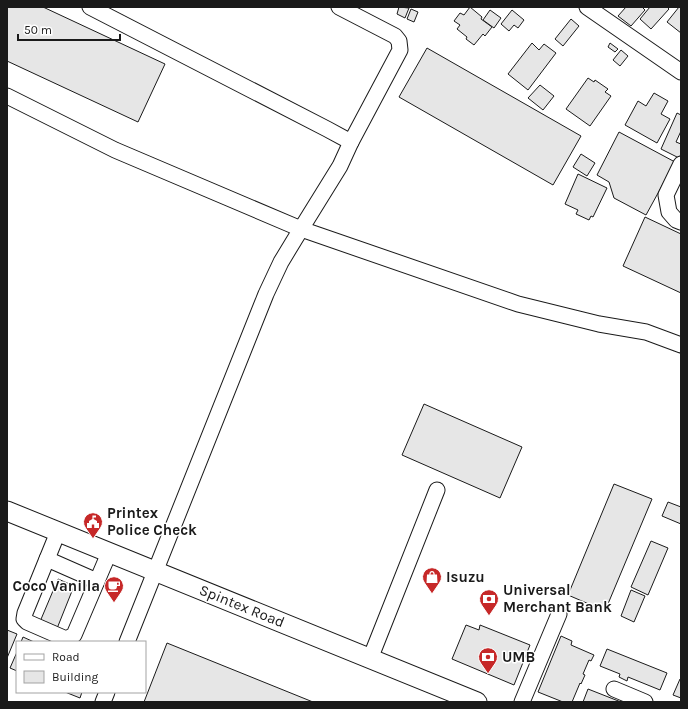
<svg xmlns="http://www.w3.org/2000/svg" width="688" height="709" font-family="Karla,sans-serif">
<rect width="100%" height="100%" fill="#fff"/>
<g fill="#e6e6e6" stroke="#1a1a1a">
<path d="M 7,7 L 43,7 L 165,64 L 138,122 L 7,61 Z"/>
<path d="M 399,7 L 409,8 L 405,18 L 397,14 Z"/>
<path d="M 470,7 L 482,17 L 481,19 L 492,27 L 485,36 L 483,34 L 474,45 L 466,39 L 467,37 L 457,29 L 460,25 L 454,21 L 460,13 L 464,15 Z"/>
<path d="M 626,7 L 642,7 L 645,10 L 631,26 L 618,16 Z"/>
<path d="M 650,7 L 667,7 L 669,9 L 651,29 L 640,19 Z"/>
<path d="M 679,7 L 681,7 L 681,33 L 667,22 Z"/>
<path d="M 411,9 L 418,12 L 414,22 L 407,19 Z"/>
<path d="M 490,10 L 501,18 L 494,28 L 483,20 Z"/>
<path d="M 512,10 L 524,20 L 518,28 L 514,25 L 509,31 L 501,24 Z"/>
<path d="M 571,19 L 579,26 L 563,46 L 555,39 Z"/>
<path d="M 532,43 L 539,50 L 544,44 L 556,53 L 528,90 L 508,74 Z"/>
<path d="M 610,43 L 618,49 L 615,52 L 608,47 Z"/>
<path d="M 427,48 L 581,136 L 553,185 L 399,97 Z"/>
<path d="M 621,50 L 628,56 L 620,66 L 613,60 Z"/>
<path d="M 588,78 L 594,82 L 595,80 L 608,89 L 605,92 L 611,96 L 590,126 L 566,109 Z"/>
<path d="M 540,85 L 554,96 L 543,110 L 528,98 Z"/>
<path d="M 654,93 L 668,101 L 661,114 L 670,119 L 657,143 L 625,125 L 638,101 L 646,106 Z"/>
<path d="M 677,113 L 681,115 L 681,131 L 676,142 L 681,144 L 681,154 L 679,158 L 661,149 Z"/>
<path d="M 619,132 L 675,162 L 646,215 L 614,198 L 609,182 L 597,175 Z"/>
<path d="M 581,154 L 595,163 L 587,176 L 573,167 Z"/>
<path d="M 578,174 L 607,188 L 593,217 L 591,216 L 589,220 L 576,214 L 578,210 L 565,204 Z"/>
<path d="M 645,217 L 681,234 L 681,293 L 623,266 Z"/>
<path d="M 424,404 L 522,447 L 500,498 L 402,455 Z"/>
<path d="M 614,484 L 652,499 L 605,611 L 568,595 Z"/>
<path d="M 668,502 L 681,507 L 681,524 L 662,516 Z"/>
<path d="M 651,541 L 668,548 L 648,595 L 631,587 Z"/>
<path d="M 58,579 L 74,586 L 56,631 L 39,624 Z"/>
<path d="M 631,590 L 645,596 L 634,622 L 621,616 Z"/>
<path d="M 466,625 L 479,630 L 480,625 L 530,645 L 514,685 L 452,659 Z"/>
<path d="M 7,630 L 17,634 L 7,658 Z"/>
<path d="M 561,636 L 572,641 L 571,645 L 594,655 L 591,661 L 589,660 L 583,674 L 585,675 L 581,684 L 580,683 L 572,702 L 563,702 L 538,692 Z"/>
<path d="M 23,637 L 34,642 L 21,642 Z"/>
<path d="M 167,643 L 313,702 L 144,702 Z"/>
<path d="M 607,649 L 667,673 L 660,690 L 628,677 L 627,681 L 619,677 L 620,674 L 600,666 Z"/>
<path d="M 17,652 L 17,671 L 10,668 Z"/>
<path d="M 680,679 L 681,680 L 681,698 L 673,695 Z"/>
<path d="M 588,689 L 621,702 L 583,702 Z"/>
<path d="M 65,692 L 82,692 L 80,698 Z"/>
</g>
<g fill="none" stroke-linecap="round" stroke-linejoin="round">
<defs>
<g id="minor">
<path d="M 90,7 L 327,129 L 351,142 L 340,166 L 301,229 L 281,262 L 266,294 L 127,642"/>
<path d="M 339,7 L 395,36 L 399,41 L 400,50 L 351,142"/>
<path d="M 587,7 L 681,72"/>
<path d="M 7,96 L 115,150 L 301,229 L 518,304 L 599,324 L 646,332 L 681,345"/>
<path d="M 681,164 L 666,195 L 669,212 L 676,220 L 681,222"/>
<path d="M 58,532 L 25,613 L 24,619 L 27,622 L 66,639 L 74,635 L 109,553"/>
<path d="M 47,559 L 97,581"/>
<path d="M 370,659 L 437,490"/>
<path d="M 614,689 L 645,702"/>
<path d="M 103,702 L 107,692"/>
<path d="M 522,702 L 559,614"/>
</g>
<path id="major" d="M 7,511 L 477,702"/>
</defs>
<use href="#minor" stroke="#1a1a1a" stroke-width="17"/>
<use href="#major" stroke="#1a1a1a" stroke-width="21"/>
<use href="#minor" stroke="#fff" stroke-width="15"/>
<use href="#major" stroke="#fff" stroke-width="19"/>
</g>
<defs>
<symbol id="civic-pin" viewBox="-11 -11 22 30"><path d="M0 17L-7.5 6A9.5 9.5 0 1 1 7.5 6Z" fill="#c62828" stroke="#fff"/><path d="M-.6-6.5H3V-4.5H.6V-3L4-1V1h2V6H-6V1h2V-1L-.6-3ZM-1.2 2.5V6h2.4V2.5Z" fill="#fff"/></symbol>
<symbol id="shop-pin" viewBox="-11 -11 22 30"><path d="M0 17L-7.5 6A9.5 9.5 0 1 1 7.5 6Z" fill="#c62828" stroke="#fff"/><path d="M-5-2.5h2.3a2.7 3.5 0 0 1 5.4 0H5L5.5 6h-11ZM-1.5-2.5h3a1.5 2.3 0 0 0-3 0Z" fill="#fff"/></symbol>
<symbol id="cafe-pin" viewBox="-11 -11 22 30"><path d="M0 17L-7.5 6A9.5 9.5 0 1 1 7.5 6Z" fill="#c62828" stroke="#fff"/><path d="M-5.5-4.5H6V0H3Q3 3.5 0 3.5H-2.5Q-5.5 3.5-5.5 0ZM3-3.2v2h1.7v-2ZM-6 4.5H4V6H-6Z" fill="#fff"/></symbol>
<symbol id="bank-pin" viewBox="-11 -11 22 30"><path d="M0 17L-7.5 6A9.5 9.5 0 1 1 7.5 6Z" fill="#c62828" stroke="#fff"/><path d="M-6-4H6V4H-6ZM0-2.3a2.3 2.3 0 1 0 0 4.6a2.3 2.3 0 1 0 0-4.6Z" fill="#fff"/></symbol>
</defs>
<g fill-rule="evenodd">
<use href="#civic-pin" x="82" y="511" width="22" height="30"/>
<use href="#shop-pin" x="421" y="566" width="22" height="30"/>
<use href="#cafe-pin" x="103" y="575" width="22" height="30"/>
<use href="#bank-pin" x="478" y="588" width="22" height="30"/>
<use href="#bank-pin" x="477" y="646" width="22" height="30"/>
</g>
<g text-anchor="middle" stroke-width="3" stroke-linejoin="round" paint-order="stroke">
<g font-size="15" font-weight="bold" fill="#1a1a1a" stroke="#fff" text-anchor="start">
<text x="107" y="518">Printex<tspan x="107" dy="17">Police Check</tspan></text>
<text x="446" y="582">Isuzu</text>
<text x="100" y="591" text-anchor="end">Coco Vanilla</text>
<text x="503" y="595">Universal<tspan x="503" dy="17">Merchant Bank</tspan></text>
<text x="502" y="662">UMB</text>
</g>
<g font-size="15" fill="#1a1a1a" stroke="#fff">
<text transform="translate(242 606) rotate(22)" y="5">Spintex Road</text>
</g>
</g>
<rect width="688" height="709" fill="none" stroke="#1a1a1a" stroke-width="16"/>
<rect x="16" y="641" width="130" height="52" fill="#ffffff" stroke="#a3a3a3"/>
<rect x="24" y="654" width="20" height="6" fill="#ffffff" stroke="#a3a3a3"/>
<text x="52" y="661" font-size="12" fill="#1a1a1a">Road</text>
<rect x="24" y="671" width="20" height="12" fill="#e6e6e6" stroke="#a3a3a3"/>
<text x="52" y="681" font-size="12" fill="#1a1a1a">Building</text>
<path d="M18 34v6h102v-6" fill="none" stroke="#1a1a1a" stroke-width="2"/>
<text x="24" y="34" font-size="12" fill="#1a1a1a" stroke="#ffffff" stroke-width="3" paint-order="stroke">50 m</text>
</svg>
